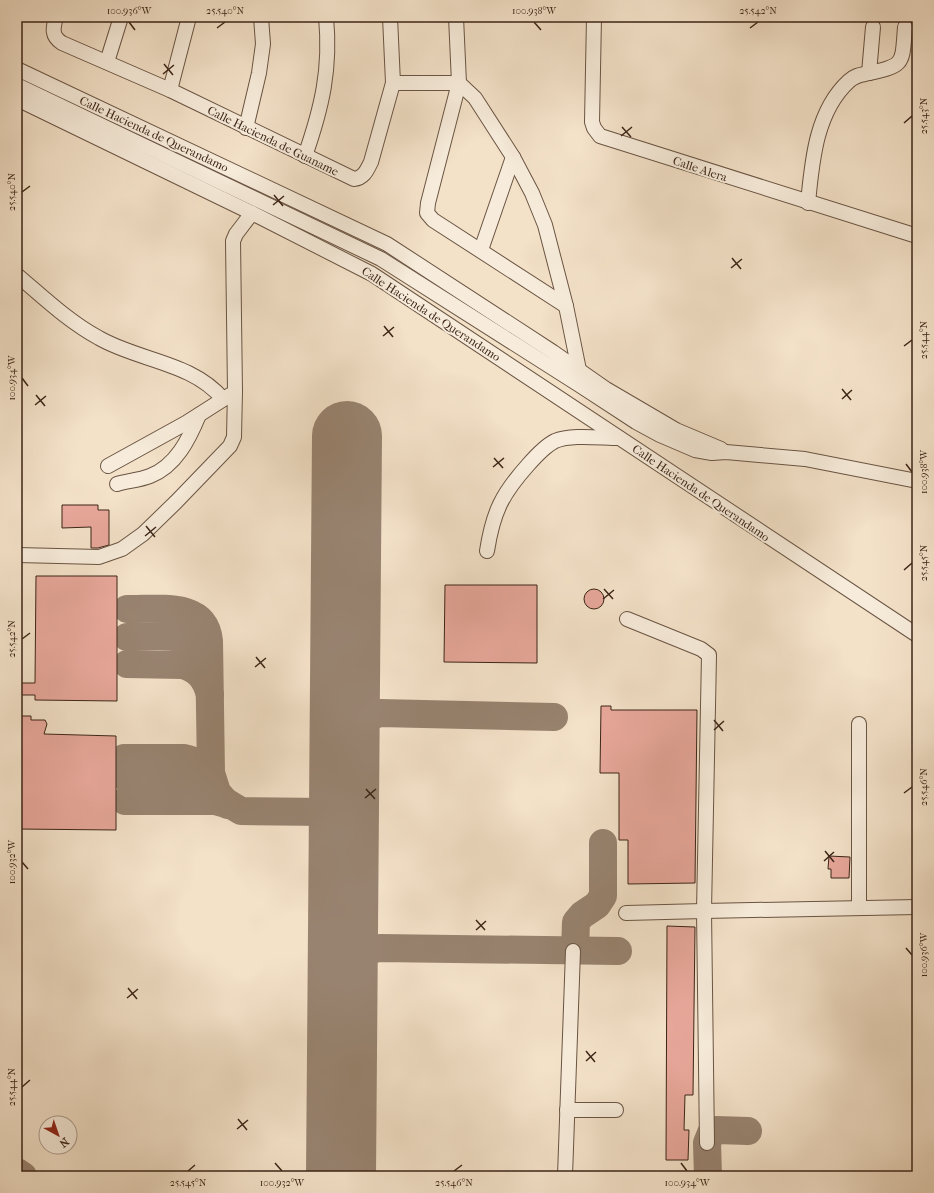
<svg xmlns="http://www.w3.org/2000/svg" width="934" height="1193" font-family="'IM FELL French Canon',serif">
<rect width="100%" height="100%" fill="#f3e1c8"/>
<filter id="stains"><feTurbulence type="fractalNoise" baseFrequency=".005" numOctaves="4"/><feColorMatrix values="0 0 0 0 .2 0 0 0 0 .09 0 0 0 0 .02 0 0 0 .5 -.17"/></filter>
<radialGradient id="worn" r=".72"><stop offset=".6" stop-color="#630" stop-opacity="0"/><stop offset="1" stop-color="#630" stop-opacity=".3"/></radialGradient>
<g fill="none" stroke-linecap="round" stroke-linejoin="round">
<g stroke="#988370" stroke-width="28">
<path d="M 127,609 C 156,610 205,600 209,641 L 211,773 L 217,792 L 228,805"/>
<path d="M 127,637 C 151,637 203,629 209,660"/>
<path d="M 127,664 L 182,665 C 198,669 206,679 210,695"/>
<path d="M 345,747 C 353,731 362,718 380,713 L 554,717"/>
<path d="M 124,758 L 184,758 C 200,761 208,770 213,784"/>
<path d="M 127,779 L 191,781 L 241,811 L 326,812 L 340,823 L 344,834"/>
<path d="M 125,801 L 215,801 L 226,804"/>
<path d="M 575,951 L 576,922 L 582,915 L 597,905 L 603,896 L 603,843"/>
<path d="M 343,974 C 346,954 362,951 380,948 L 618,951"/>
<path d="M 17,1172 L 23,1176"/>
<path d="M 708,1176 L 707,1143 L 711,1133 L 716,1130 L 748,1131"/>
</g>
<path stroke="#988370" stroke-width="70" d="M 341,1176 L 347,436"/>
</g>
<g fill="#e7a79a" stroke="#3c2517">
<path d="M 62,505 L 98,505 L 98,510 L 109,510 L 109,545 L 98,548 L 91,548 L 91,527 L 62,528 Z"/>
<path d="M 36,576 L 117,576 L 117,701 L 35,700 L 35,695 L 17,695 L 17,683 L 35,683 Z"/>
<path d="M 445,585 L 537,585 L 537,663 L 444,662 Z"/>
<circle cx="594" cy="599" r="10"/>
<path d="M 601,706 L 611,706 L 611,710 L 697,710 L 695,883 L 628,884 L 628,840 L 619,840 L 619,773 L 600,773 Z"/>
<path d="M 19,716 L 31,716 L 31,720 L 45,720 L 47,724 L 44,734 L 116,736 L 116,830 L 17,829 L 17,734 L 19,734 Z"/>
<path d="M 829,856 L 850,857 L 849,878 L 831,878 L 831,869 L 828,869 Z"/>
<path d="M 667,926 L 695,927 L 693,1095 L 685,1095 L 684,1130 L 689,1130 L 688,1160 L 666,1160 Z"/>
</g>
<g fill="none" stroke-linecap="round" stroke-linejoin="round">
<defs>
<g id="minor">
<path d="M 56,17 C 53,28 51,36 62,43 L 170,90 L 354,179 C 364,178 367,170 371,162 L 393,83 L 390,17"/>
<path d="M 456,17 L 459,83 L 428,203 L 427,213 L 433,220 L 566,306"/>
<path d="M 594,17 L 592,122 L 594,128 L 600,136 L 917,236"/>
<path d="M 107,62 L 121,17"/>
<path d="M 17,69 L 387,244 L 553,352 L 606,389 L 676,430 L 721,449"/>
<path d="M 869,73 L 873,27"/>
<path d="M 393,83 L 459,83 L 475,98 L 513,157 L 532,193 L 545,225 L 566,306 L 580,375"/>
<path d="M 17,85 L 381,259 L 581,386 L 636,422 L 660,435 L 695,450 L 712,453 L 726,452 L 805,459 L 917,481"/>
<path d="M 170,90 L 189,17"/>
<path d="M 17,99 L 252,213"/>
<path d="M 246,128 L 259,73 L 263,44 L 261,17"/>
<path d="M 305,156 C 322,107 331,69 326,17"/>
<path d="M 808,203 C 812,161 816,111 849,81 C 854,76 859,75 865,74 C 905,65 902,66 905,27"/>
<path d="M 481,250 L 513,157"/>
<path d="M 17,275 C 43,297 69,322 99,338 C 139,361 192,362 223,399"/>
<path d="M 108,466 L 186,423 L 230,395"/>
<path d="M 117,484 C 127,481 140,480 150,476 C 176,466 189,439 199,415"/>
<path d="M 487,551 C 493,512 502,494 528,465 C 535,457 545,446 555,441 C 571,434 601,438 619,438"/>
<path d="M 17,555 L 99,557 L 122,549 L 143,534 L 176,502 L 230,446 L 234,437 L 235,391 L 233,241 L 236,234 L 252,213 L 372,274 L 917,635"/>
<path d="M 627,619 L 701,649 L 709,655 L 704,911 L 917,907"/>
<path d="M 859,908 L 859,724"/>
<path d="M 626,913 L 704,911 L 707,1143"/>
<path d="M 567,1110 L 616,1110"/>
<path d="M 565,1176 L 573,951"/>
</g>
</defs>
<use href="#minor" stroke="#6a5443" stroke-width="16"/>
<use href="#minor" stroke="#f7ecdb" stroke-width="14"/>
</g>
<path fill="none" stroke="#3c2517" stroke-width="1.5" d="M 129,22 L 135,30M 534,22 L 541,30M 217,28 L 225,22M 750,28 L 758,22M 164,64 L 173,75M 163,74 L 174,65M 904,123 L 912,116M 622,127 L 631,137M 621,136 L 632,127M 22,192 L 30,186M 274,195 L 283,206M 273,205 L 284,196M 732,258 L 741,269M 731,268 L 742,259M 384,326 L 393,337M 383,336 L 394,327M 904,346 L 912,340M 22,378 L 28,386M 842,389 L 851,400M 36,395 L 45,406M 842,399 L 852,390M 35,405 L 46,396M 494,458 L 503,468M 906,464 L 912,472M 493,467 L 504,458M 146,526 L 155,537M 145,536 L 156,527M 904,570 L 912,563M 604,589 L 613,599M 603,599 L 614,590M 22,639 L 30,633M 256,657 L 265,668M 255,667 L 266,658M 714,720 L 723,731M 714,730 L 724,721M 366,789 L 375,799M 904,793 L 912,787M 365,798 L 376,789M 825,851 L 834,862M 824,861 L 834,852M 22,862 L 28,869M 476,920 L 485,930M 476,930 L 486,921M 906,948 L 912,955M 128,988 L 137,999M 127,998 L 138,989M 586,1051 L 595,1062M 586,1061 L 596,1052M 22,1087 L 30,1080M 238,1119 L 247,1130M 237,1129 L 248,1120M 275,1163 L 282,1171M 681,1163 L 687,1171M 188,1171 L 195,1165M 454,1171 L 462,1165"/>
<g text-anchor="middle" stroke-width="4" stroke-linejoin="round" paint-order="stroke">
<g font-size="12" fill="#3c2517" stroke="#f7ecdb">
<text transform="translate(154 134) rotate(25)" y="4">Calle Hacienda de Querandamo</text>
<text transform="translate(273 141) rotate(26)" y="4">Calle Hacienda de Guaname</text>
<text transform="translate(700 169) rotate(18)" y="4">Calle Alera</text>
<text transform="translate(431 314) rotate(33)" y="4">Calle Hacienda de Querandamo</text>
<text transform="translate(701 493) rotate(34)" y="4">Calle Hacienda de Querandamo</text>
</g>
</g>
<rect width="934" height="1193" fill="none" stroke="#f3e1c8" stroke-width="44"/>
<g transform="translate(58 1135) rotate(140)"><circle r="19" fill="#f7ecdb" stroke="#ac9c8d"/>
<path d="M0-3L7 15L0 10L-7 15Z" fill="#8f2418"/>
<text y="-6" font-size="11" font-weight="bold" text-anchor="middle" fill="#3c2517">N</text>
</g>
<rect x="22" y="22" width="890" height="1149" fill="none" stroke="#3c2517" stroke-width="1.5"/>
<g font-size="10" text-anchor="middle" fill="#3c2517">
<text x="129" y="14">100.936°W</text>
<text x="225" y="14">25.540°N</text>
<text x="534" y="14">100.938°W</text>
<text x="758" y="14">25.542°N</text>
<text transform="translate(923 116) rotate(-90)" y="4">25.543°N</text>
<text transform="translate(11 192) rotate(-90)" y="4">25.540°N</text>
<text transform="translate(923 340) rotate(-90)" y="4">25.544°N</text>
<text transform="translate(11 378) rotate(-90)" y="4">100.934°W</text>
<text transform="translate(923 472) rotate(-90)" y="4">100.938°W</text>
<text transform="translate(923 563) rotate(-90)" y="4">25.545°N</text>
<text transform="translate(11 639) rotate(-90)" y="4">25.542°N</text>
<text transform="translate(923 787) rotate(-90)" y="4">25.546°N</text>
<text transform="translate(11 862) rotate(-90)" y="4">100.932°W</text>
<text transform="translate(923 955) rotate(-90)" y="4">100.936°W</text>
<text transform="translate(11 1087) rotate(-90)" y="4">25.544°N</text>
<text x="188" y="1186">25.545°N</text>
<text x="282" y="1186">100.932°W</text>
<text x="454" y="1186">25.546°N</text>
<text x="687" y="1186">100.934°W</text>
</g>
<rect width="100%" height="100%" filter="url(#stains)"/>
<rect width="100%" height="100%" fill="url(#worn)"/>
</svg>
